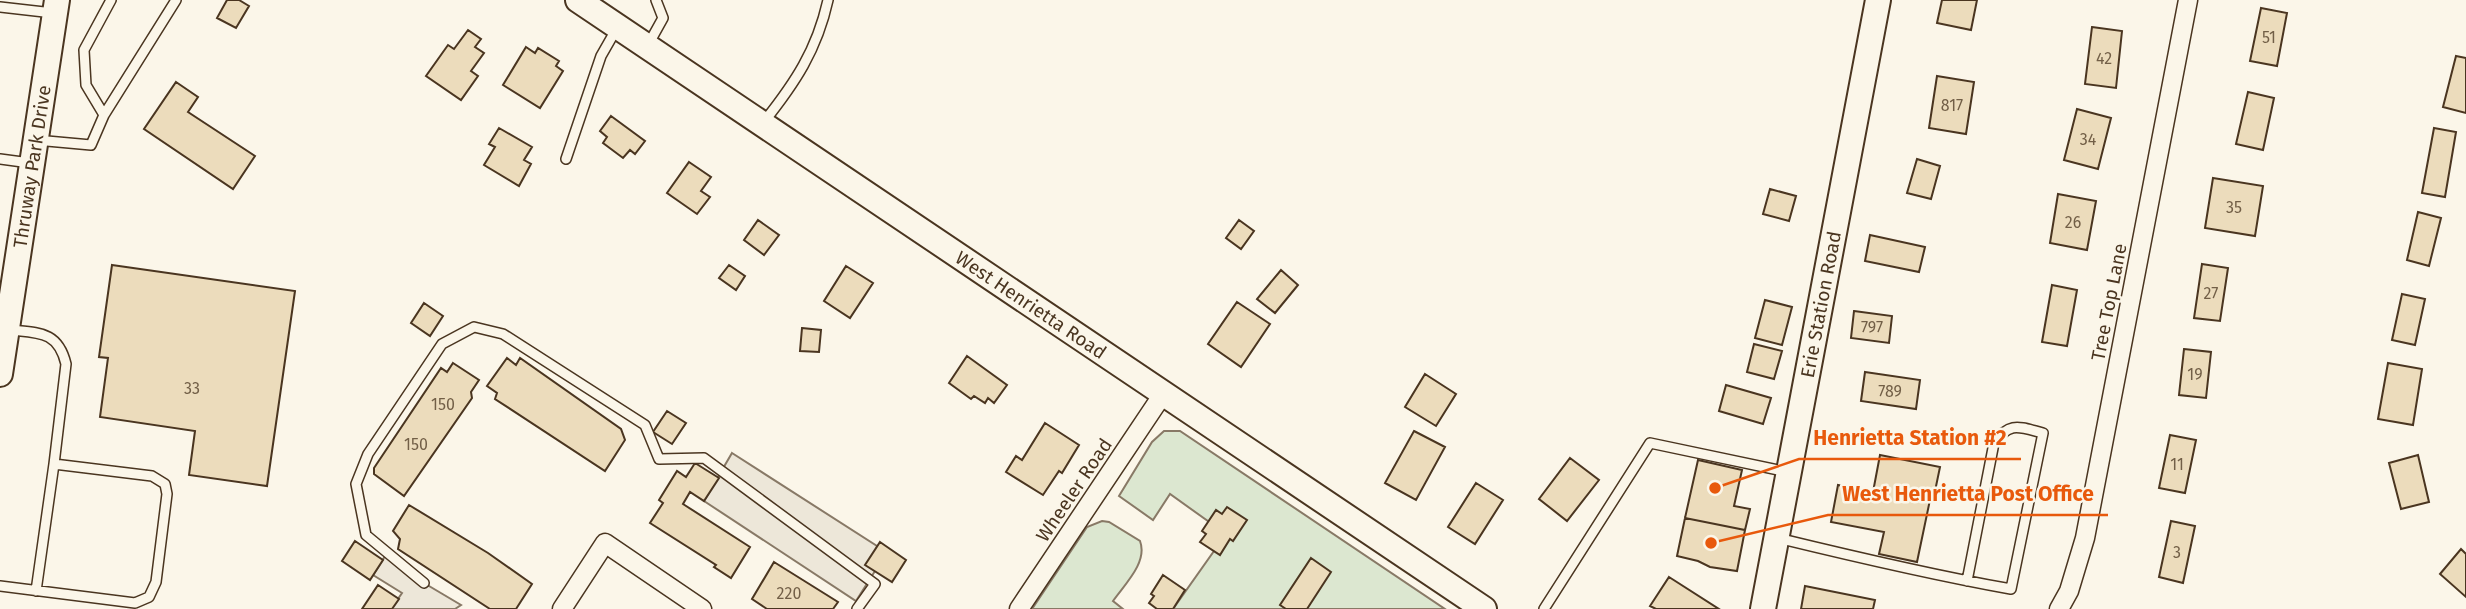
<svg xmlns="http://www.w3.org/2000/svg" width="2466" height="609" font-family="'Fira Sans',sans-serif">
  <rect width="100%" height="100%" fill="#fbf6e9"/>
  <path fill="#dce7d0" stroke="#887966" stroke-width="2" d="M1164,431H1180L1445,609H1173L1226,534L1170,494L1153,520L1119,496L1152,442Z
    M1102,521L1109,522L1140,541C1148,562 1125,584 1113,601L1123,609H1032L1087,527Z"/>
  <path fill="#ede7d9" stroke="#887966" stroke-width="2" d="M732,453L877,546L875,571L856,601L704,501Z
    M387,553L424,583L461,605L455,609H391L402,593L373,575Z"/>
  <path fill="#ecdcbc" stroke="#4a3520" stroke-width="2" d="M227,0H239L249,6L236,28L217,18Z
    M1942,0H1977L1971,30L1937,23Z
    M2261,8L2287,13L2277,66L2250,61Z
    M2092,27L2122,31L2116,88L2085,84Z
    M468,30L481,39L475,47L484,53L471,71L478,76L461,100L426,76L448,45L454,49Z
    M526,47L535,53L538,48L559,61L556,66L563,71L540,108L503,85Z
    M2456,56L2466,58V113L2443,107Z
    M1937,76L1974,82L1966,134L1929,128Z
    M176,82L198,97L188,112L255,156L233,189L144,129Z
    M2248,92L2274,98L2263,150L2236,144Z
    M2077,109L2111,118L2098,169L2064,160Z
    M611,116L645,141L635,154L630,150L623,158L603,143L607,137L600,131Z
    M499,128L532,147L524,160L531,164L519,186L484,165L495,147L489,144Z
    M2434,128L2456,132L2445,197L2422,193Z
    M1917,159L1940,166L1931,199L1907,193Z
    M689,162L711,177L701,191L710,197L697,214L667,193Z
    M2213,178L2263,186L2255,236L2205,228Z
    M1770,189L1796,196L1789,221L1763,214Z
    M2058,194L2096,201L2087,250L2050,243Z
    M2418,212L2441,218L2429,266L2407,260Z
    M758,220L779,235L764,255L744,240Z
    M1239,220L1254,231L1241,249L1226,238Z
    M1870,235L1925,247L1919,272L1865,261Z
    M2202,264L2228,268L2220,321L2194,318Z
    M112,265L295,291L267,486L189,475L195,431L100,417L108,358L99,357Z
    M729,265L745,276L736,290L719,278Z
    M846,266L873,283L850,318L824,301Z
    M1281,270L1298,285L1275,313L1257,299Z
    M2052,285L2077,290L2067,346L2042,342Z
    M2402,294L2425,299L2415,345L2392,340Z
    M1765,300L1792,307L1782,345L1755,338Z
    M1237,302L1270,324L1241,367L1208,344Z
    M424,303L443,316L430,336L411,323Z
    M1854,311L1892,316L1889,343L1851,338Z
    M802,328L821,330L819,352L800,351Z
    M1754,344L1782,351L1774,379L1747,372Z
    M2184,349L2211,352L2206,398L2179,395Z
    M967,356L1007,385L994,403L988,398L985,403L974,396L971,399L949,383Z
    M507,358L516,365L520,358L621,429L625,440L605,471L495,399L497,393L487,386Z
    M453,363L479,380L471,392L472,398L404,496L374,474V468L441,368L447,372Z
    M2388,363L2422,369L2413,425L2378,419Z
    M1865,372L1920,380L1916,409L1861,401Z
    M1425,374L1456,394L1436,426L1405,407Z
    M1726,385L1771,398L1763,424L1719,411Z
    M667,411L686,423L672,444L653,432Z
    M1045,423L1079,445L1062,473L1059,471L1043,495L1006,472L1016,456L1022,460Z
    M1414,431L1445,447L1416,500L1385,483Z
    M2170,435L2196,440L2185,493L2159,488Z
    M1880,455L1940,467L1934,496L1931,495L1917,562L1879,554L1884,532L1831,522L1838,485L1873,492Z
    M2418,455L2429,502L2401,509L2389,463Z
    M1570,458L1599,480L1567,521L1539,499Z
    M1698,460L1742,470L1734,506L1750,509L1745,530L1685,518Z
    M695,463L719,478L704,501L690,492L683,504L750,547L731,578L714,567L716,565L650,523L663,503L659,500L677,471L686,477Z
    M1476,483L1503,500L1475,544L1448,527Z
    M409,505L488,553L532,584L516,609H490L398,549L400,539L393,531Z
    M1227,507L1247,520L1233,541L1230,539L1220,555L1200,542L1206,534L1202,531L1216,510L1222,514Z
    M1685,518L1745,530L1737,571L1710,567L1698,561L1677,556Z
    M2171,521L2195,526L2183,583L2159,577Z
    M355,541L383,560L370,580L342,561Z
    M880,542L906,560L892,582L865,565Z
    M2461,549L2466,554V597L2440,574Z
    M1311,558L1331,572L1307,609H1286L1280,605Z
    M774,562L838,602L833,609H767L752,599Z
    M1163,575L1185,590L1173,609H1157L1149,603L1154,596L1151,594Z
    M1669,577L1719,609H1656L1650,606Z
    M378,585L399,599L392,609H362Z
    M1805,586L1875,600L1873,609H1801Z"/>
  <g fill="none" stroke-linecap="round" stroke-linejoin="round">
    <g stroke="#4a3520" stroke-width="12">
      <path id="lane" d="M0,7L53,13
        M648,45L663,18L656,0
        M104,115L176,0
        M763,123C795,83 817,50 828,0
        M36,140L91,145L104,115L86,85L84,50L111,0
        M0,159L30,163
        M566,159L601,56L617,28
        M1778,538C1856,557 1933,575 2011,589L2043,433C2019,427 2010,421 1994,443L1967,581
        M424,583L366,535L356,484L368,454L442,344L474,327L503,334L645,425L659,459L704,458L875,584L857,609
        M0,586L135,603L149,597L156,582L167,494L165,484L152,476L54,464L66,364C58,331 39,333 10,330
        M36,591L54,464
        M1544,609L1650,443L1788,472"/>
    </g>
    <g stroke="#4a3520" stroke-width="21">
      <path id="street" d="M562,609L605,543L702,609
        M1019,609L1163,394
        M2059,609L2069,591L2085,538L2188,0"/>
    </g>
    <g stroke="#4a3520" stroke-width="28">
      <g id="secondary">
        <path id="s1" d="M578,0L1484,609"/>
        <path id="s2" d="M0,374L57,0"/>
        <path id="s3" d="M1763,609L1878,0"/>
      </g>
    </g>
    <use href="#lane" stroke="#fbf6e9" stroke-width="9"/>
    <use href="#street" stroke="#fbf6e9" stroke-width="18"/>
    <use href="#secondary" stroke="#fbf6e9" stroke-width="24"/>
  </g>
  <g text-anchor="middle" dominant-baseline="central" stroke-width="5" stroke-linejoin="round" paint-order="stroke">
    <g font-size="16" fill="#725f47">
      <text x="2269" y="37">51</text>
      <text x="2104" y="58">42</text>
      <text x="1952" y="105">817</text>
      <text x="2088" y="139">34</text>
      <text x="2234" y="207">35</text>
      <text x="2073" y="222">26</text>
      <text x="2211" y="293">27</text>
      <text x="1872" y="327">797</text>
      <text x="2195" y="374">19</text>
      <text x="192" y="388">33</text>
      <text x="1890" y="391">789</text>
      <text x="443" y="404">150</text>
      <text x="416" y="444">150</text>
      <text x="2177" y="464">11</text>
      <text x="2177" y="552">3</text>
      <text x="789" y="593">220</text>
    </g>
    <g font-size="19" fill="#4a3520" stroke="#fbf6e9">
      <text stroke="none"><textPath href="#s2" startOffset="210">Thruway Park Drive</textPath></text>
      <text transform="translate(2109 302) rotate(-79)">Tree Top Lane</text>
      <text stroke="none"><textPath href="#s1" startOffset="546">West Henrietta Road</textPath></text>
      <text stroke="none"><textPath href="#s3" startOffset="310">Erie Station Road</textPath></text>
      <text transform="translate(1074 490) rotate(-56)">Wheeler Road</text>
    </g>
  </g>
  <path fill="none" stroke="#e8590c" stroke-width="2.5" d="M1715 488L1799 459H2021M1711 543L1828 515H2108"/>
  <g fill="#e8590c" stroke="#fbf6e9" stroke-width="2.5">
    <circle cx="1715" cy="488" r="7"/>
    <circle cx="1711" cy="543" r="7"/>
  </g>
  <g font-size="21" text-anchor="middle" font-weight="bold" fill="#e8590c" stroke="#fbf6e9" stroke-width="5" stroke-linejoin="round" paint-order="stroke">
    <text x="1910" y="445">Henrietta Station #2</text>
    <text x="1968" y="501">West Henrietta Post Office</text>
  </g>
</svg>
